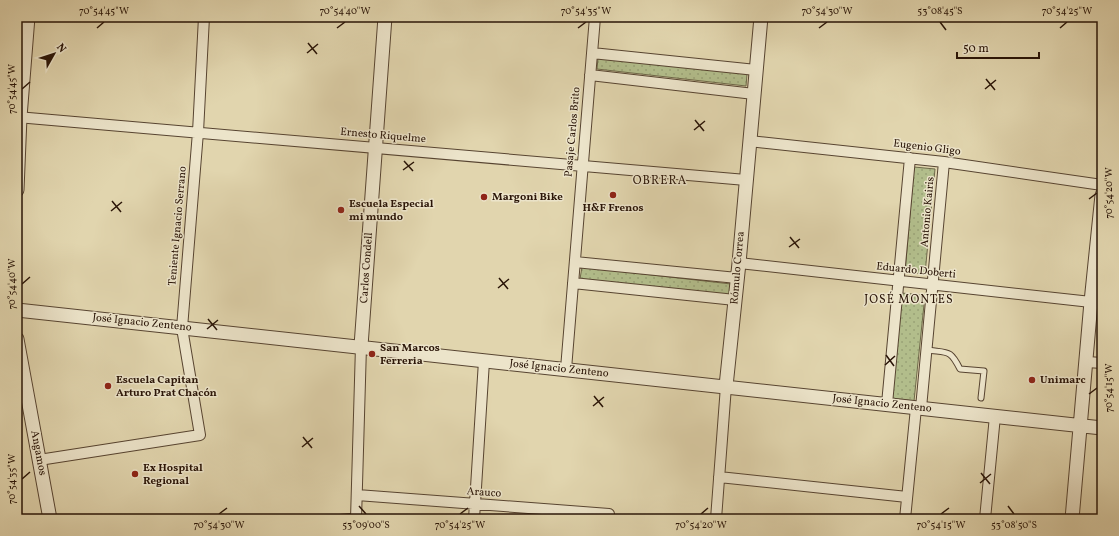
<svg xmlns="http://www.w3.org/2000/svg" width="1119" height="536" font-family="Vollkorn,serif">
  <defs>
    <pattern id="grass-dots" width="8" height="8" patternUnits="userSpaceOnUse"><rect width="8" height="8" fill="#b2bd8b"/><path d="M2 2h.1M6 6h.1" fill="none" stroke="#99a276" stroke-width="1.8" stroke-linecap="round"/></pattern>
  </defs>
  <rect width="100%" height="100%" fill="#e1d5ae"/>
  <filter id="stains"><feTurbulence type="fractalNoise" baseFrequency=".005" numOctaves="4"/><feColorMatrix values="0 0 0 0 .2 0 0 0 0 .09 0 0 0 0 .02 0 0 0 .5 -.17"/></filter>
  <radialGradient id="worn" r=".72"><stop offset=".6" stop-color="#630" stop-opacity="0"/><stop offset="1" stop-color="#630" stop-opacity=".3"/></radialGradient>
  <path fill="url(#grass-dots)" stroke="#6e6849" d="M598,58L747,74L746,86L597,69Z
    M914,167L935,169L925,274L905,272Z
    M582,267L731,284L729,295L580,279Z
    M901,293L925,295L914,401L890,398Z"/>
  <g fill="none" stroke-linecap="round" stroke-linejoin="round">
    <g stroke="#574431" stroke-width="7">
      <path id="service" d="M927,350C948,353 950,349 960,369L984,371L981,398
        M334,519V518L356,516"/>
    </g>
    <g stroke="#574431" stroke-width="12">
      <path id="minor" d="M592,53L756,70
        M590,75L754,94
        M17,117L746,180
        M749,141L944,162L1102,185
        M575,262L737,278
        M739,263L1091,302
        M573,283L735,300
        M1087,362L1102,363
        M566,369L595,17
        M17,394L26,393
        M887,404L910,158
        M921,408L944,162
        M39,460L200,435L182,328L198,132L204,17
        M719,477L907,497
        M357,495L609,514
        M356,519L361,346
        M474,519L484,361
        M716,519L726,386
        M905,519L916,408
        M985,519L995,416"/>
    </g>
    <g stroke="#574431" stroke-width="15">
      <path id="tertiary" d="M17,190L20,117L28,17
        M17,310L1102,428
        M17,339L50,519
        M361,346L385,17
        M726,386L739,263L761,17
        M1072,519L1091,302L1102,195"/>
    </g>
    <use href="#service" stroke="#ece4ca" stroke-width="5"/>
    <use href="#minor" stroke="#ece4ca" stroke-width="10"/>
    <use href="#tertiary" stroke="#ece4ca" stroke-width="13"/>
  </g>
  <path fill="none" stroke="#291407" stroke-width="1.5" d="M940,22L946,30M97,28L104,22M337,28L345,22M578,28L586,22M819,28L827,22M1060,28L1067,22M308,43L317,54M307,53L318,44M986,79L995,90M22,89L30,82M985,89L996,80M695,120L704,131M694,130L705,121M404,161L413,171M403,170L414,162M1089,199L1097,193M112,201L121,212M111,211L122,202M790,237L799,248M789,247L800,239M499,278L508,289M22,284L30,277M498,288L509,279M208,319L217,330M207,329L218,320M886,355L894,366M885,365L895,356M1089,394L1097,388M594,396L603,407M593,406L604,397M303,437L312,448M302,447L313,438M981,473L990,484M22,479L30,472M980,483L991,474M359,506L366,514M1008,506L1014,514M219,514L227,508M460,514L468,508M701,514L708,508M941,514L949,508"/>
  <g fill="#8f2418" stroke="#ece4ca" stroke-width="1.5">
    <circle cx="613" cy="195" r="4"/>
    <circle cx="484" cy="197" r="4"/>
    <circle cx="341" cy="210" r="4"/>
    <circle cx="372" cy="354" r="4"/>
    <circle cx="1032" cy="380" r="4"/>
    <circle cx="108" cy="386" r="4"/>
    <circle cx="135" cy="474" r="4"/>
  </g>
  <g text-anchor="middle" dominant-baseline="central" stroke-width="3" stroke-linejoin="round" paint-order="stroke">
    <g font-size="11" fill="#291407" stroke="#ece4ca">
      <text transform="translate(573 132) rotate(-85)">Pasaje Carlos Brito</text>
      <text transform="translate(383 136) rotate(5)">Ernesto Riquelme</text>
      <text transform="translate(927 148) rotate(7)">Eugenio Gligo</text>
      <text transform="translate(928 212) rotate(-85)">Antonio Kairis</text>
      <text transform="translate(178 226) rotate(-85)">Teniente Ignacio Serrano</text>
      <text transform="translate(367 268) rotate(-86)">Carlos Condell</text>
      <text transform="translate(738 268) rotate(-85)">Rómulo Correa</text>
      <text transform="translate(916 271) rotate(6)">Eduardo Doberti</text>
      <text transform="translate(142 323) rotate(6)">José Ignacio Zenteno</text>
      <text transform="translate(559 369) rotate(6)">José Ignacio Zenteno</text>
      <text transform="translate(882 404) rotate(6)">José Ignacio Zenteno</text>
      <text transform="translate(38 453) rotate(79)">Angamos</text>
      <text transform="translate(484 493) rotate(4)">Arauco</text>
    </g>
    <g font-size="11" font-weight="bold" fill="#291407" stroke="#ece4ca" text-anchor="start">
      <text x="492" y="197">Margoni Bike</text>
      <text x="349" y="204">Escuela Especial<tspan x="349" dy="13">mi mundo</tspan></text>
      <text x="613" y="208" text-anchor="middle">H&amp;F Frenos</text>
      <text x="380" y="348">San Marcos<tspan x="380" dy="13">Ferreria</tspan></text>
      <text x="116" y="380">Escuela Capitan<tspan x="116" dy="13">Arturo Prat Chacón</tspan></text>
      <text x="1040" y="380">Unimarc</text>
      <text x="143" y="468">Ex Hospital<tspan x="143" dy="13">Regional</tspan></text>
    </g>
    <g font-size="12" letter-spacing="1" fill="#291407" stroke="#ece4ca">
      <text x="660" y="181">OBRERA</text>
      <text x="909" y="300">JOSÉ MONTES</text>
    </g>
  </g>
  <rect width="1119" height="536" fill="none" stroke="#e1d5ae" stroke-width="44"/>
  <g transform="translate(54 54) rotate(51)" stroke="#ece4ca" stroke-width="3" paint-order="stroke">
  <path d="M0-3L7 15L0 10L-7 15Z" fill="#291407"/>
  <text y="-6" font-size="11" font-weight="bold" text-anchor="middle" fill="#291407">N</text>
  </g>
  <path d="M957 52v6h82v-6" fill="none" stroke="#291407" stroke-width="2"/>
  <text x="963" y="52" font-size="12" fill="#291407" stroke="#ece4ca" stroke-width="3" paint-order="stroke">50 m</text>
  <rect x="22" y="22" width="1075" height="492" fill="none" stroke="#291407" stroke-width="1.5"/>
  <g font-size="10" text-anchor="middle" fill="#291407">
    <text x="104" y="14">70°54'45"W</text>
    <text x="345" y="14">70°54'40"W</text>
    <text x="586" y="14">70°54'35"W</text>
    <text x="827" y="14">70°54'30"W</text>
    <text x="940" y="14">53°08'45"S</text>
    <text x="1067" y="14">70°54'25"W</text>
    <text transform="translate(11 89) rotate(-90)" y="4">70°54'45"W</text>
    <text transform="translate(1108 193) rotate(-90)" y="4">70°54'20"W</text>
    <text transform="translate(11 284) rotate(-90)" y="4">70°54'40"W</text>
    <text transform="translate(1108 388) rotate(-90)" y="4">70°54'15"W</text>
    <text transform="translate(11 479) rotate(-90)" y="4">70°54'35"W</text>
    <text x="219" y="528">70°54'30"W</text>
    <text x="366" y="528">53°09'00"S</text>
    <text x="460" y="528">70°54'25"W</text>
    <text x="701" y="528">70°54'20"W</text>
    <text x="941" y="528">70°54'15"W</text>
    <text x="1014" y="528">53°08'50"S</text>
  </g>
  <rect width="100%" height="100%" filter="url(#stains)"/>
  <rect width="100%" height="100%" fill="url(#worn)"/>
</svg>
